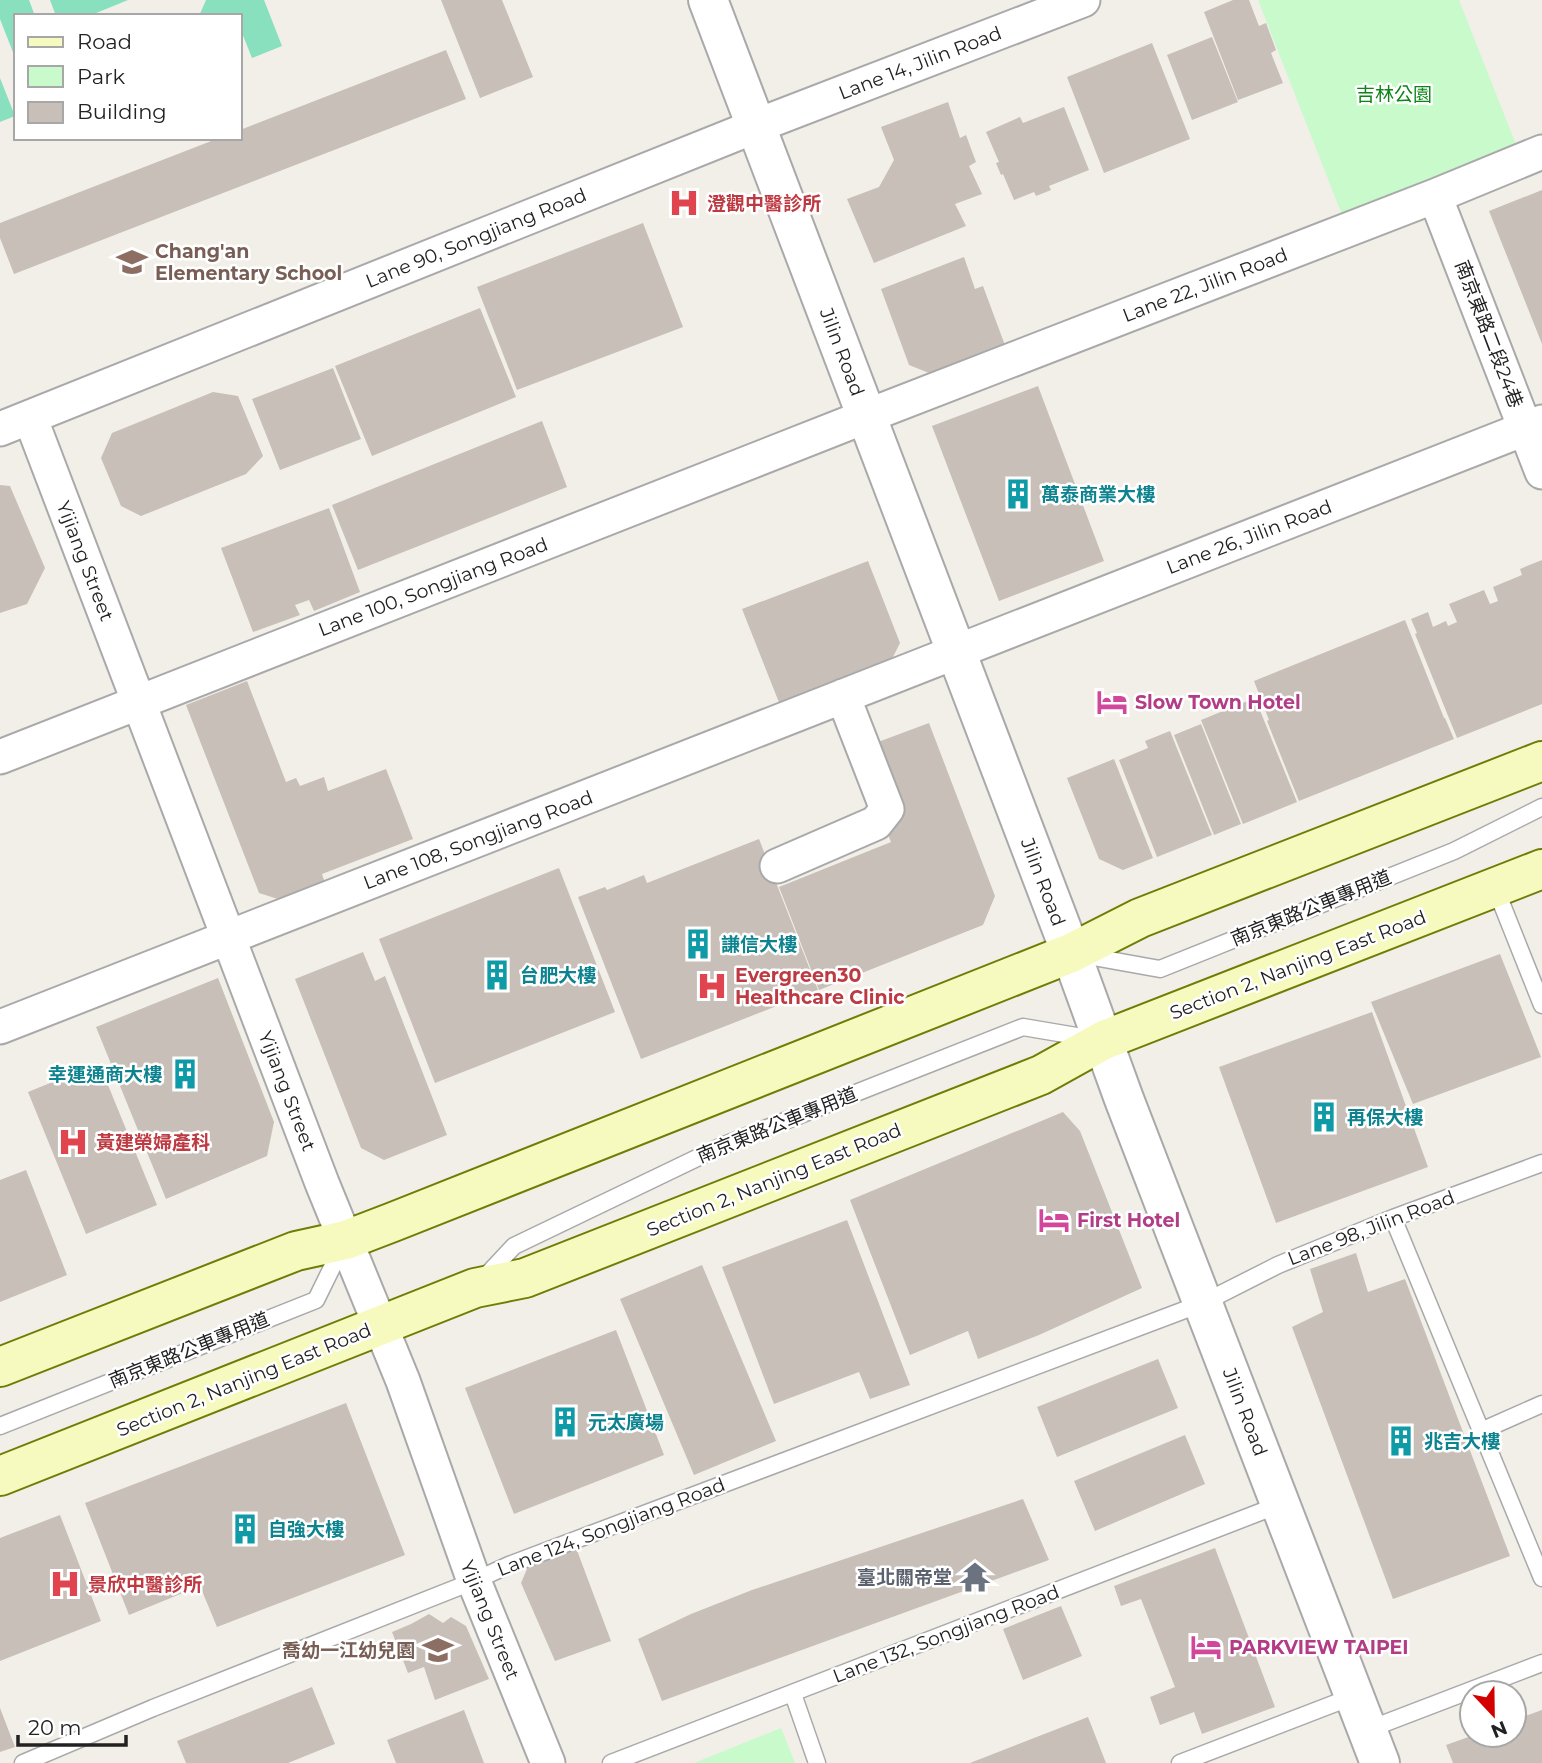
<svg xmlns="http://www.w3.org/2000/svg" width="1542" height="1763" font-family="Montserrat,'Noto Sans TC',sans-serif">
  <rect width="100%" height="100%" fill="#f2efe9"/>
  <path fill="#c8facc" d="M1258,0H1459L1517,147L1342,215Z
    M781,1728L795,1763H694Z"/>
  <path fill="#88e0be" d="M0,0H29L35,16H16V60L0,19Z
    M50,0H128L89,16H56Z
    M206,0H264L282,46L252,58L240,28V16H199Z
    M0,78L15,116L0,122Z"/>
  <path fill="#c7bfb8" d="M441,0H502L533,77L480,98Z
    M1233,0H1249L1259,26L1266,23L1276,50L1271,53L1283,83L1238,100L1204,12Z
    M1212,37L1238,102L1192,120L1167,55Z
    M1152,43L1190,139L1104,173L1067,77Z
    M446,50L466,99L14,274L0,238V223L219,138H240V130Z
    M948,102L960,138L966,135L976,162L969,166L982,194L955,204L966,226L874,263L847,199L879,187L894,160L881,127Z
    M1064,107L1089,170L1049,186L1051,190L1036,196L1034,192L1014,200L1003,174L1001,175L996,163L999,162L986,132L1020,117L1023,123Z
    M1542,190V344L1489,211Z
    M643,223L683,327L517,390L477,287Z
    M964,257L975,289L983,286L1006,348L934,375L909,365L881,289Z
    M480,308L516,397L372,456L335,366Z
    M333,368L361,439L280,470L252,399Z
    M1038,386L1104,561L999,601L932,426Z
    M213,392L238,396L263,456L246,474L141,516L121,506L101,458L112,433Z
    M542,421L567,487L358,570L332,505Z
    M0,485L10,486L45,568L27,604L0,613Z
    M329,508L360,592L314,611L309,600L295,605L300,615L253,632L221,548Z
    M1542,560V704L1457,738L1415,634L1417,633L1411,619L1428,612L1433,627L1446,621L1448,626L1457,622L1449,604L1484,590L1490,604L1498,601L1493,587L1522,575L1520,569Z
    M868,561L900,643L891,661L780,705L742,609Z
    M1405,620L1444,718H1445L1454,739L1299,801L1267,721L1269,720L1254,681Z
    M247,681L286,782L296,778L300,786L324,777L328,791L386,769L413,839L322,874L325,883L281,900L259,893L186,705Z
    M1255,698L1297,802L1243,824L1201,720Z
    M929,723L995,896L983,925L819,990L779,887L891,842L884,825L870,745Z
    M1201,724L1241,824L1214,835L1174,735Z
    M1170,731L1212,835L1157,857L1119,760L1148,748L1145,741Z
    M1114,759L1153,858L1123,870L1099,859L1067,778Z
    M759,839L818,990L641,1059L578,897L605,887L607,890L644,875L647,883Z
    M559,868L615,1012L435,1083L379,939Z
    M363,952L375,981L385,976L447,1135L384,1160L361,1148L295,979Z
    M1500,954L1541,1057L1413,1104L1371,1002Z
    M218,978L274,1122L267,1156L166,1199L96,1027Z
    M1372,1012L1428,1167L1276,1223L1219,1067Z
    M99,1063L157,1205L86,1234L28,1092Z
    M1063,1112L1080,1131L1142,1288L1039,1335L978,1359L968,1331L910,1355L850,1200Z
    M26,1170L67,1275L0,1302V1180Z
    M847,1220L910,1385L870,1399L859,1372L774,1404L722,1267Z
    M1356,1253L1368,1292L1405,1279L1510,1556L1393,1599L1292,1327L1323,1312L1310,1269Z
    M702,1265L776,1441L694,1475L620,1299Z
    M616,1330L664,1455L514,1514L465,1388Z
    M1158,1359L1178,1408L1057,1457L1037,1407Z
    M346,1403L405,1555L217,1627L200,1586L129,1615L85,1503Z
    M1185,1435L1205,1484L1095,1531L1074,1481Z
    M1023,1499L1049,1560L662,1701L638,1639L691,1614L752,1590Z
    M60,1515L101,1621L0,1661V1538Z
    M575,1545L611,1641L555,1661L521,1583L530,1562Z
    M1215,1548L1275,1707L1202,1734L1194,1712L1160,1725L1150,1697L1175,1687L1141,1599L1121,1606L1114,1586Z
    M1061,1606L1082,1656L1023,1680L1003,1629Z
    M429,1614L443,1623L451,1617L466,1626L489,1679L435,1700L424,1667L408,1673L392,1632L411,1624Z
    M312,1687L335,1744L288,1763H186L177,1741Z
    M0,1708L15,1747L0,1752Z
    M464,1710L484,1763H396L387,1740Z
    M1542,1710V1763H1453L1446,1745L1474,1735H1514V1720Z
    M1088,1717L1106,1763H970Z"/>
  <g fill="none" stroke-linecap="round" stroke-linejoin="round">
    <g stroke="#a9a9a9" stroke-width="19">
      <path id="service" d="M1495,887L1542,1005
        M1082,955L1160,969L1454,851L1542,807
        M1393,1218L1542,1578
        M484,1278L514,1246L724,1145L1023,1027L1094,1039
        M0,1426L316,1300L343,1245
        M1481,1431L1542,1404
        M793,1694L817,1763
        M1367,1730L1542,1663
        M23,1763L153,1708L474,1581L509,1565L1203,1303L1278,1265L1393,1218L1542,1163
        M611,1763L1281,1504
        M1180,1763L1354,1696"/>
    </g>
    <g stroke="#a9a9a9" stroke-width="37">
      <path id="minor" d="M1435,196L1542,472
        M30,417L322,1183L403,1381L474,1581L548,1763
        M0,429L756,126L1083,0
        M0,757L867,416L1435,196L1542,152
        M777,866L876,823L887,809L843,696
        M0,1027L1542,422"/>
    </g>
    <g stroke="#a9a9a9" stroke-width="42">
      <path id="tertiary" d="M708,0L1071,953L1124,1099L1380,1763"/>
    </g>
    <g stroke="#707d05" stroke-width="42">
      <path id="secondary" d="M0,1367L296,1251L346,1240L393,1222L1071,953L1140,918L1542,761
        M0,1476L475,1288L525,1278L1041,1075L1104,1040L1542,869"/>
    </g>
    <use href="#service" stroke="#fff" stroke-width="16"/>
    <use href="#minor" stroke="#fff" stroke-width="33"/>
    <use href="#tertiary" stroke="#fff" stroke-width="38"/>
    <use href="#secondary" stroke="#f7fabf" stroke-width="38"/>
  </g>
  <defs>
    <g id="hospital-bare" transform="scale(2.415)"><path d="M-5-5h3v3.5h4V-5h3V5h-3V1.5h-4V5h-3Z" fill="#e0444e" stroke="#fff" stroke-width="2.5" paint-order="stroke"/></g>
    <g id="school-bare" transform="scale(2.415)"><path d="M0-5L7-2L0 1L-7-2ZM-4 1L0 2.5L4 1V4Q0 6-4 4Z" fill="#8d6e63" stroke="#fff" stroke-width="2.5" paint-order="stroke"/></g>
    <g id="building-bare" transform="scale(2.415)"><path d="M-4-6H4V6H1V3H-1V6H-4ZM-2.5-4.3h1.7v1.8h-1.7ZM.8-4.3h1.7v1.8H.8ZM-2.5-1h1.7V.8h-1.7ZM.8-1h1.7V.8H.8Z" fill="#0f9aa8" stroke="#fff" stroke-width="2.5" paint-order="stroke"/></g>
    <g id="hotel-bare" transform="scale(2.415)"><path d="M-6-4.5h1.5V1H6V5H4.5V3h-9V5H-6ZM-4 0a1.8 1.8 0 1 1 3.6 0ZM.5 0V-2.5h3Q6-2.5 6 0Z" fill="#d1479c" stroke="#fff" stroke-width="2.5" paint-order="stroke"/></g>
    <g id="temple-bare" transform="scale(2.415)"><path d="M0-6L5-2H3V0L6.5 2.5H4V6H1.5V3h-3V6H-4V2.5H-6.5L-3 0V-2H-5Z" fill="#6b7280" stroke="#fff" stroke-width="2.5" paint-order="stroke"/></g>
  </defs>
  <g fill-rule="evenodd">
    <use href="#hospital-bare" x="684" y="203"/>
    <use href="#school-bare" x="132" y="262"/>
    <use href="#building-bare" x="1018" y="494"/>
    <use href="#hotel-bare" x="1112" y="702"/>
    <use href="#building-bare" x="698" y="944"/>
    <use href="#building-bare" x="497" y="975"/>
    <use href="#hospital-bare" x="712" y="986"/>
    <use href="#building-bare" x="185" y="1074"/>
    <use href="#building-bare" x="1324" y="1117"/>
    <use href="#hospital-bare" x="73" y="1142"/>
    <use href="#hotel-bare" x="1054" y="1220"/>
    <use href="#building-bare" x="565" y="1422"/>
    <use href="#building-bare" x="1401" y="1441"/>
    <use href="#building-bare" x="245" y="1529"/>
    <use href="#temple-bare" x="975" y="1577"/>
    <use href="#hospital-bare" x="65" y="1584"/>
    <use href="#hotel-bare" x="1206" y="1647"/>
    <use href="#school-bare" x="438" y="1650"/>
  </g>
  <g text-anchor="middle" dominant-baseline="central" stroke-width="5" stroke-linejoin="round" paint-order="stroke">
    <g font-size="19" fill="#222" stroke="#fff">
      <text transform="translate(920 63) rotate(-21)">Lane 14, Jilin Road</text>
      <text transform="translate(476 238) rotate(-22)">Lane 90, Songjiang Road</text>
      <text transform="translate(1205 285) rotate(-21)">Lane 22, Jilin Road</text>
      <text transform="translate(1489 334) rotate(69)">南京東路二段24巷</text>
      <text transform="translate(842 352) rotate(69)">Jilin Road</text>
      <text transform="translate(1249 537) rotate(-21)">Lane 26, Jilin Road</text>
      <text transform="translate(85 561) rotate(69)">Yijiang Street</text>
      <text transform="translate(433 587) rotate(-21)">Lane 100, Songjiang Road</text>
      <text transform="translate(478 840) rotate(-21)">Lane 108, Songjiang Road</text>
      <text transform="translate(1043 882) rotate(69)">Jilin Road</text>
      <text transform="translate(1311 908) rotate(-22)">南京東路公車專用道</text>
      <text transform="translate(1298 965) rotate(-21)">Section 2, Nanjing East Road</text>
      <text transform="translate(287 1091) rotate(69)">Yijiang Street</text>
      <text transform="translate(777 1125) rotate(-22)">南京東路公車專用道</text>
      <text transform="translate(774 1180) rotate(-22)">Section 2, Nanjing East Road</text>
      <text transform="translate(1371 1228) rotate(-21)">Lane 98, Jilin Road</text>
      <text transform="translate(189 1350) rotate(-22)">南京東路公車專用道</text>
      <text transform="translate(244 1380) rotate(-22)">Section 2, Nanjing East Road</text>
      <text transform="translate(1245 1412) rotate(69)">Jilin Road</text>
      <text transform="translate(611 1527) rotate(-21)">Lane 124, Songjiang Road</text>
      <text transform="translate(490 1620) rotate(68)">Yijiang Street</text>
      <text transform="translate(946 1634) rotate(-21)">Lane 132, Songjiang Road</text>
    </g>
    <g font-size="19" fill="#0c8416" stroke="#fff">
      <text x="1394" y="94">吉林公園</text>
    </g>
    <g font-size="19" font-weight="bold" fill="#be3a42" stroke="#fff" text-anchor="start">
      <text x="707" y="203">澄觀中醫診所</text>
      <text x="735" y="975">Evergreen30<tspan x="735" dy="22">Healthcare Clinic</tspan></text>
      <text x="96" y="1142">黃建榮婦產科</text>
      <text x="88" y="1584">景欣中醫診所</text>
    </g>
    <g font-size="19" font-weight="bold" fill="#785e54" stroke="#fff" text-anchor="start">
      <text x="155" y="251">Chang'an<tspan x="155" dy="22">Elementary School</tspan></text>
      <text x="415" y="1650" text-anchor="end">喬幼一江幼兒園</text>
    </g>
    <g font-size="19" font-weight="bold" fill="#0d838f" stroke="#fff" text-anchor="start">
      <text x="1041" y="494">萬泰商業大樓</text>
      <text x="721" y="944">謙信大樓</text>
      <text x="520" y="975">台肥大樓</text>
      <text x="162" y="1074" text-anchor="end">幸運通商大樓</text>
      <text x="1347" y="1117">再保大樓</text>
      <text x="588" y="1422">元太廣場</text>
      <text x="1424" y="1441">兆吉大樓</text>
      <text x="268" y="1529">自強大樓</text>
    </g>
    <g font-size="19" font-weight="bold" fill="#b23c85" stroke="#fff" text-anchor="start">
      <text x="1135" y="702">Slow Town Hotel</text>
      <text x="1077" y="1220">First Hotel</text>
      <text x="1229" y="1647">PARKVIEW TAIPEI</text>
    </g>
    <g font-size="19" font-weight="bold" fill="#5b616d" stroke="#fff" text-anchor="end">
      <text x="952" y="1577">臺北關帝堂</text>
    </g>
  </g>
  <rect x="14" y="14" width="228" height="126" fill="#ffffff" stroke="#a7a7a7" stroke-width="2"/>
  <rect x="28" y="37" width="35" height="10" fill="#f7fabf" stroke="#a7a7a7" stroke-width="2"/>
  <text x="77" y="49" font-size="21" fill="#222222">Road</text>
  <rect x="28" y="66" width="35" height="21" fill="#c8facc" stroke="#a7a7a7" stroke-width="2"/>
  <text x="77" y="84" font-size="21" fill="#222222">Park</text>
  <rect x="28" y="102" width="35" height="21" fill="#c7bfb8" stroke="#a7a7a7" stroke-width="2"/>
  <text x="77" y="119" font-size="21" fill="#222222">Building</text>
  <g transform="translate(1493 1714) rotate(158)"><circle r="33" fill="#ffffff" stroke="#a7a7a7" stroke-width="2"/>
  <path d="M0-5L12 26L0 18L-12 26Z" fill="#d40000"/>
  <text y="-10" font-size="19" font-weight="bold" text-anchor="middle" fill="#222222">N</text>
  </g>
  <path d="M18 1735v10h108v-10" fill="none" stroke="#222222" stroke-width="3.5"/>
  <text x="28" y="1735" font-size="21" fill="#222222" stroke="#ffffff" stroke-width="5" paint-order="stroke">20 m</text>
</svg>
